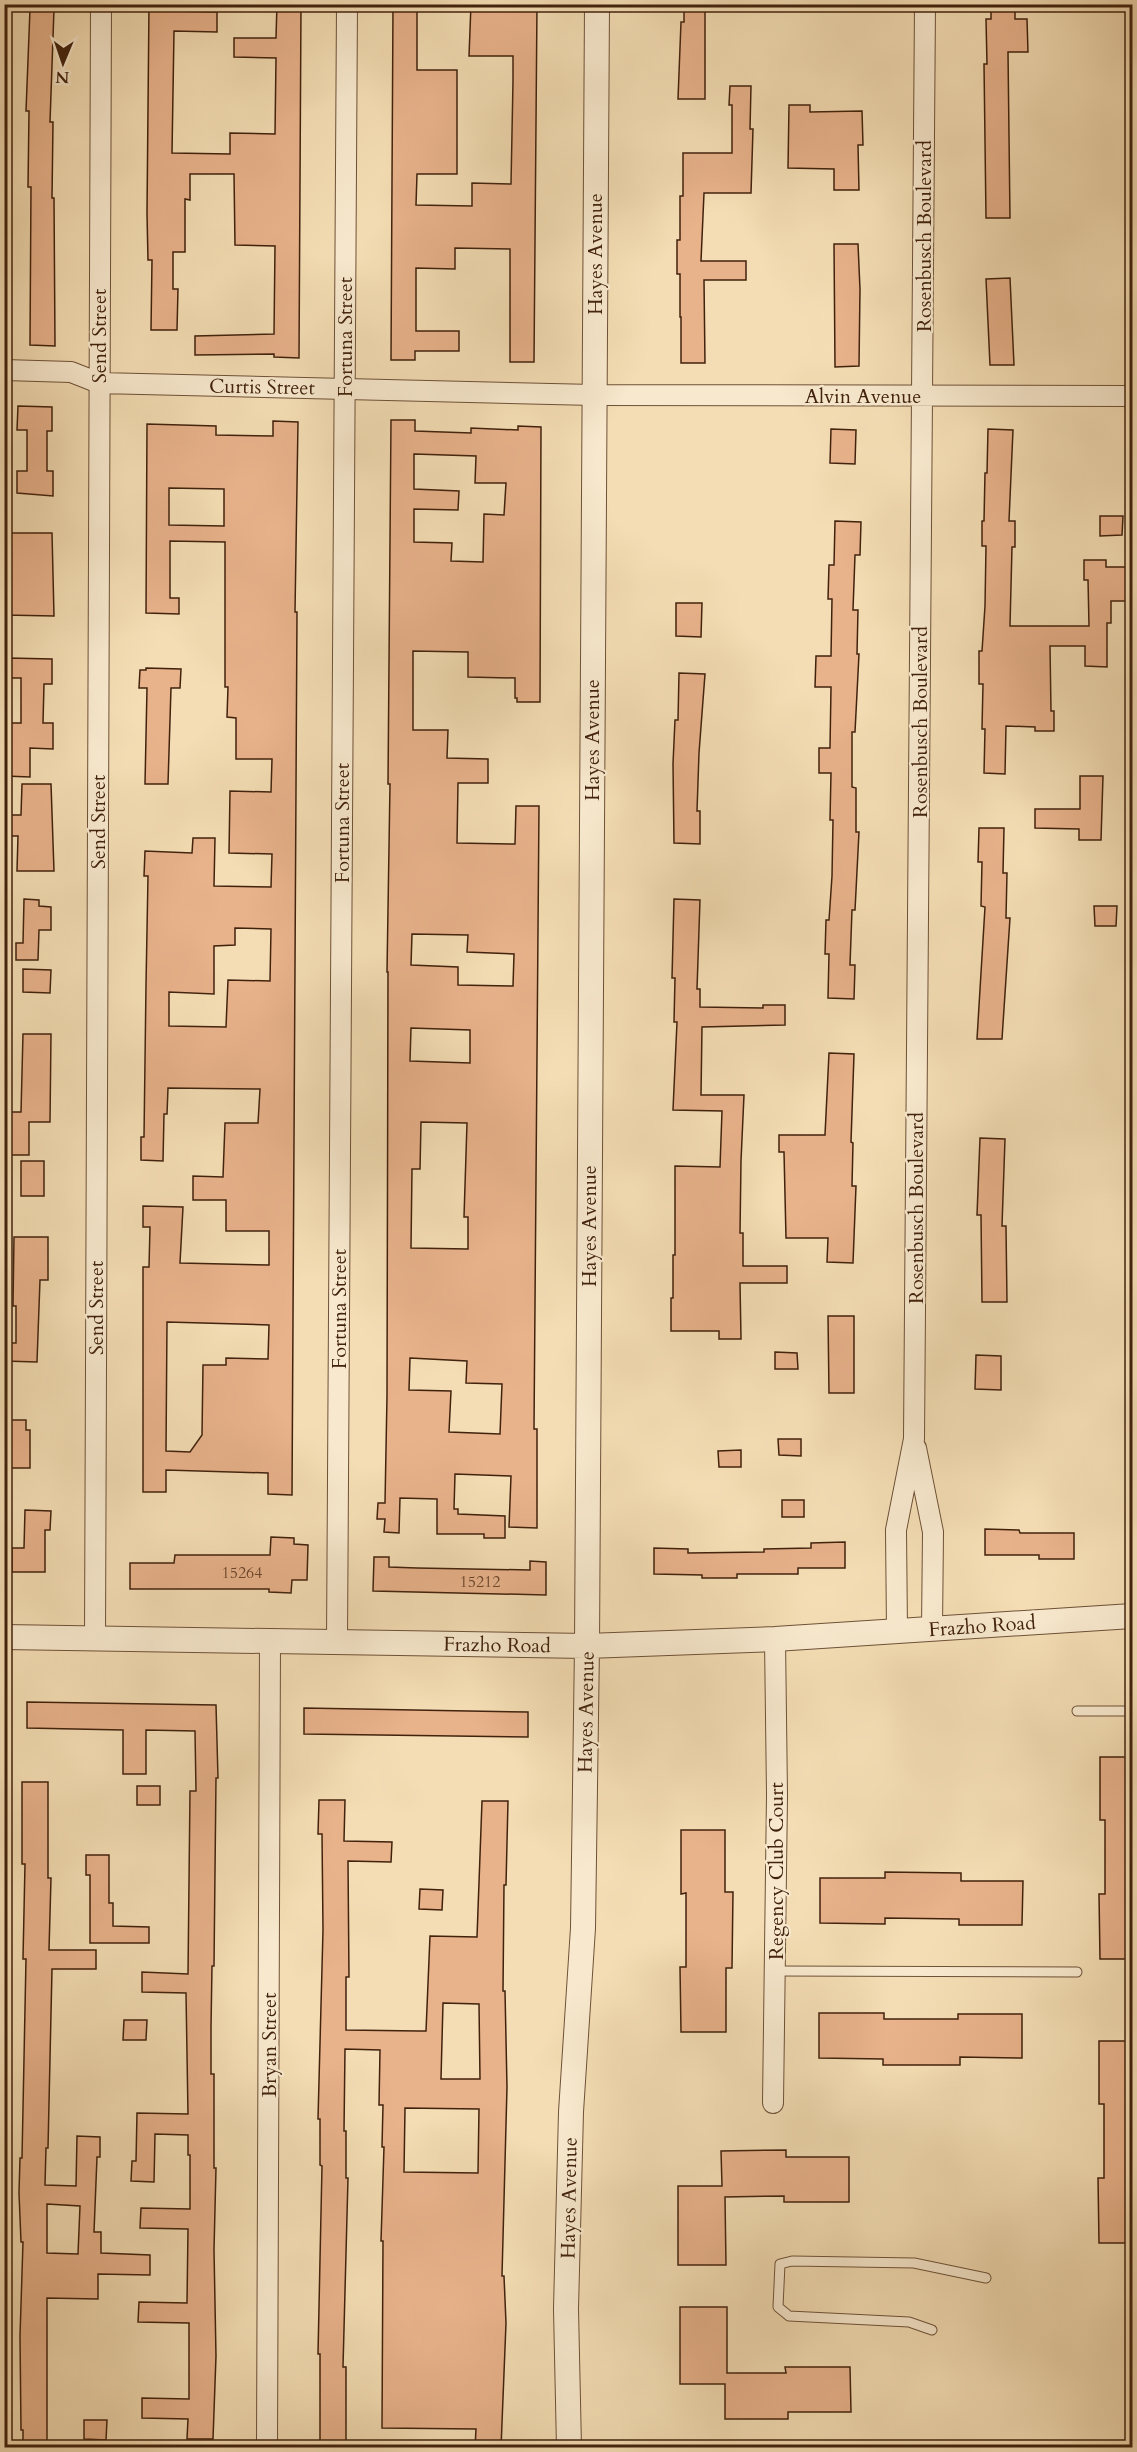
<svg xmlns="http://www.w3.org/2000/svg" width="1137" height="2452" font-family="Cardo,serif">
  <rect width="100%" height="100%" fill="#f4ddb4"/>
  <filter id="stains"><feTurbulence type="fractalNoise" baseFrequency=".00333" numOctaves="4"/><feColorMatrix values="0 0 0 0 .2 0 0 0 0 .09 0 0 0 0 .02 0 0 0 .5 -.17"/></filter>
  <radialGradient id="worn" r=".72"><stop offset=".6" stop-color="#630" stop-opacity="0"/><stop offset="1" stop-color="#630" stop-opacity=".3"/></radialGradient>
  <path fill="#e8b28b" stroke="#41220d" stroke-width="1.5" fill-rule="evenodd" d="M149,4H174V11L217,12V32L174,31L172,153L230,154V133L275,134L276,58L234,57V38H276L277,4H301L299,358L274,357V354L195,355V336L274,334L275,246L235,245L234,174H190V200L185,199V252H173V289H178L177,330H151L152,260H148L147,213Z
    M393,4H417V70H457V174H417L416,205L472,206V183L511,184L513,81V56H469L471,4H537L534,362H510V249L455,248V269L416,268V331H459V351H415V360H391Z
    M684,4H705V99H678L681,22H684Z
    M991,4H1015V19H1027L1028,52H1008L1010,218H986L984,64H987L986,19H991Z
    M30,9H54L50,122H53L52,198H54L55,346L30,345L31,187H28L29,111H26Z
    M730,86H751L750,129H753L751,193H704L701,261H746V280H704L705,363H681V317H680V274H677V240H680V196H683V153H732V105H729Z
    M789,105H810V112L862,111L863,145H858L859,190H834V169L788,168Z
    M834,244H858L860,289L859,366L835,367Z
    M1010,278L1014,365H990L986,279Z
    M18,406L52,407V431H47V471H53V496L17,493V471H27V430H17Z
    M391,420H415V431L471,433V428L518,430V426L541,427L540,702H517V698H515V678L468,677V652L413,651V730H448L447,758L488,759V783H458L457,843L515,844L516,806H539L534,1429H537V1528L509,1527L511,1476L455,1474L454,1509H458V1514L505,1516V1538H484V1534H437V1499L400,1498L399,1533L384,1532L385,1519H377L378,1503H385L387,1396L388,972H387L390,784H388ZM414,454L476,456L475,483H506L504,515L484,514L483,562L451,561L452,543L414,542V509L458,510L459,491L414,489ZM412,934L468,935L467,952L514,954L513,986L458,985V967L411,965ZM411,1028L470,1030V1063L410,1061ZM421,1122L467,1123L464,1217H468V1249L411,1248L412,1169H420ZM410,1358L467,1361L466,1383L502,1384L500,1434L449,1432L451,1391L409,1390Z
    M273,421L298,422L295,612H297L292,1495L268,1494V1473L166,1470V1492H143V1267H149L150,1227H143V1206L183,1207L180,1263L269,1265V1231H226V1200H193V1176L223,1177L225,1123H258L260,1089L168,1088L167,1114H164L163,1161L141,1160V1137H144L146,985L148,876H144L145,851L192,853L193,838H215L214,886L271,887L272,854L229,853L230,791L271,792L272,759H236V718L227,717L228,687H225V542L170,541V598H179V614L146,613L147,424L216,426V435L273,436ZM169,488L224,489V526L169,525ZM235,928L271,929L270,981L228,980L226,1027L169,1026V992L214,994V946L235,945ZM167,1322L269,1325L268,1359L226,1358V1365H203L202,1435L190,1452L166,1451Z
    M831,429L856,430L855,464L830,463Z
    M988,429L1013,430L1009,521H1015V547H1012L1010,626H1089L1088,580H1084V560H1106V567H1132V601H1111V623H1107V667L1085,666V646H1050L1051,711H1054V731H1035V727L1006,726L1005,774L984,773L985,729H982L983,684H979V651H982L985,606L986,546H982V521H984L985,473H987Z
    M1100,516H1123L1122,535L1100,536Z
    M835,521L861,522L860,555H855L853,610H858L857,654H859L855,732H852V787L856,788V832H859L855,910H852L850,965H855L854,999L828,998L829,954H825L826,920H829L832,876L833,820H830L831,773H819V748H830L831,687H815L816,656H831L832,599H828L829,565H834Z
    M8,533H52L54,616L4,615V583H8Z
    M676,603H702L701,637L676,636Z
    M8,658L52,659V684H44L43,723H53V749L30,748V777L5,776L6,723H21V678H7Z
    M146,668L181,669L180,688H171L168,784H145L147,688H139L140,670H146Z
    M679,673L705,674L699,753L697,811H700V844L674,843L673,764L675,720H678Z
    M1080,776H1103L1101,840H1079V829L1035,828V809H1080Z
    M22,784H51L54,871H17L18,836H4V815H21Z
    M979,828H1004L1003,873H1007L1006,918H1010L1002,1039H977L985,907L981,906L982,862H978Z
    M24,899L39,900V906L51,907V930H39L38,960H16V943H23Z
    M674,899L700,900L697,989H700V1007L763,1008V1005H785V1025L702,1027L701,1095H744L741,1161L740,1233H743V1266H787V1283H740L741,1339H719V1331H671V1298H673V1255H675V1166L720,1167L722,1111L673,1110L677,1022H674L675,978H672Z
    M1094,906H1117L1116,926H1095Z
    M23,969L51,970L50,993L23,992Z
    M23,1034H51L50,1122H29V1155H4L5,1112H21Z
    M829,1053L854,1054L851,1142L853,1143L852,1186H856L853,1263L827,1262L828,1238H786L784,1152H779V1135H825Z
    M980,1138L1005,1139L1002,1226H1006L1007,1302H982L981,1215H977Z
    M21,1161H44V1196H21Z
    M14,1237H48V1280H40L37,1362L4,1361V1343H16V1306H13Z
    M828,1316H854V1393H829Z
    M775,1352L797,1353L798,1369H775Z
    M976,1355L1001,1356V1390L975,1389Z
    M5,1420H26V1430H30V1468H5Z
    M778,1439H801V1456L779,1455Z
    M741,1450V1467H719L718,1451Z
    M782,1500H804V1517H782Z
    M25,1510L51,1511L50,1530H45V1572H12V1548H24Z
    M985,1529L1019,1530L1020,1533H1074V1559H1039V1555H985Z
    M271,1537L294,1538V1544L308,1545L307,1580H292L291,1593L269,1592V1589H130V1563H174L175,1555H270Z
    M845,1542V1568H798V1574H737V1578H702V1575L654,1574V1548L688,1549V1553L764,1552V1549L811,1548V1543Z
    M374,1557H389V1567L417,1568L530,1570V1561L546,1562V1595L373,1591Z
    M27,1702L216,1705L218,1778H216L214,1966H212L211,2027V2074H214V2168H216L214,2250L216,2356L213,2439H187L188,2419L142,2418V2398L189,2399V2323L138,2322L139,2302L187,2303L188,2229L140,2228L141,2208L190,2209V2155H188V2135L155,2134L154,2182L131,2181L132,2161H136L137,2113L188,2114L186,1993L142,1992V1972L188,1974L190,1791H196L195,1731L146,1730V1774H123V1730L27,1728Z
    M304,1708L528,1712V1737L304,1734Z
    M1100,1757H1132V1959H1100L1099,1894H1105V1820H1100Z
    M22,1782H48V1878H51L49,1950H96V1969H52L48,2148H46L45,2185L76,2186L77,2136L100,2137V2157H97L94,2232H101V2253L150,2255V2275L98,2274V2299L47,2298V2448H23V2430H21L20,2336L23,2242H21L19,2193L20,2158H22L26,1959H23L25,1864H22ZM47,2204L80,2206L78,2254L47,2253Z
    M137,1786H160V1805H137Z
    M319,1800H345L344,1841L392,1842L391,1862L348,1861L349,1977H346V2030L419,2031H426L430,1936L477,1937L482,1801H508L506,1885H504L503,1991H505L507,2087L502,2276H504L506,2323L501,2448H475L476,2429L382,2428L383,2241H381L384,2147H382L383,2105H379L380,2050L345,2049L344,2131H346V2178H348L343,2367H346V2448H320V2354H318L322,2166L320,2165V2119H318L323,1930L322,1834H318ZM443,2003L479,2004L480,2079H441ZM405,2108L479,2109L478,2173L404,2172Z
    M681,1830H725V1892H733L732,1968H726V2032H681L680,1967H686V1893L681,1894Z
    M86,1855H109V1903H113V1926L149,1927V1943H90V1875H86Z
    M885,1872L961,1873V1881H1023L1022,1925H959V1919L885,1918V1924L820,1923V1878H885Z
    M420,1889L443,1890L442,1910L419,1909Z
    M819,2013H884V2019H958V2014H1022V2058L960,2057V2065H883V2059L819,2058Z
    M124,2020H147L146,2040H123Z
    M1099,2041H1132V2243H1099L1098,2178H1104V2104H1099Z
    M786,2150V2157H849V2202H784V2196L725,2197L726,2265H678V2186H722L721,2151Z
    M680,2307H727V2373H786L785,2367H850L851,2412H788V2419H725V2384H680Z
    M84,2420H107L106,2440L84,2439Z"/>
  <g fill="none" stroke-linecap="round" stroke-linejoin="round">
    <g stroke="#6e5137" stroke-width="11">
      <path id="service" d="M1077,1711H1132
        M775,1971L1077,1972
        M932,2330L909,2322L789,2316L778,2307L780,2264L792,2261L914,2263L986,2278"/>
    </g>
    <g stroke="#6e5137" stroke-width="22">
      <path id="minor" d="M4,370L71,372L99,383L594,395L1132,396
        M916,1448L933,1532L932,1629
        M897,1631L896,1530L914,1439L925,4
        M95,1639L101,4
        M337,1642L347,4
        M773,2103L777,1795L775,1639
        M267,2448L270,1642"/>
    </g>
    <g stroke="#6e5137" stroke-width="26">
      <path id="tertiary" d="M4,1637L587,1646L775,1639L1132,1616
        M569,2448L566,2309L571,2112L583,1928L587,1646L597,4"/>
    </g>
    <use href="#service" stroke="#f8e9ce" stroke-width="9"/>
    <use href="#minor" stroke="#f8e9ce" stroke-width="20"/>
    <use href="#tertiary" stroke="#f8e9ce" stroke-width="24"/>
  </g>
  <g text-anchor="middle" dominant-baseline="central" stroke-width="4.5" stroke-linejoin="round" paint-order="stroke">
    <g font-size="16" fill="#6b462c">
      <text x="242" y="1573">15264</text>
      <text x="480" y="1582">15212</text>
    </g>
    <g font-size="20" fill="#41220d" stroke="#f8e9ce">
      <text transform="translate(924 236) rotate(-90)">Rosenbusch Boulevard</text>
      <text transform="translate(595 254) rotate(-90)">Hayes Avenue</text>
      <text transform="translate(99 336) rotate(-90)">Send Street</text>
      <text transform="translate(345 337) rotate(-90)">Fortuna Street</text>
      <text transform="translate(262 387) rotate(1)">Curtis Street</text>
      <text x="863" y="396">Alvin Avenue</text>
      <text transform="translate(920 722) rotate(-90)">Rosenbusch Boulevard</text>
      <text transform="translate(592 740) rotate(-90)">Hayes Avenue</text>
      <text transform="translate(98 822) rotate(-90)">Send Street</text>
      <text transform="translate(342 823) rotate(-90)">Fortuna Street</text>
      <text transform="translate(916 1208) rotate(-90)">Rosenbusch Boulevard</text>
      <text transform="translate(589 1226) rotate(-90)">Hayes Avenue</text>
      <text transform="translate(96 1308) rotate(-90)">Send Street</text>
      <text transform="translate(339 1309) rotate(-90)">Fortuna Street</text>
      <text transform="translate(982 1626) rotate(-4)">Frazho Road</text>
      <text transform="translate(497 1645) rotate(1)">Frazho Road</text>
      <text transform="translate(586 1712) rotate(-89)">Hayes Avenue</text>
      <text transform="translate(776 1871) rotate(-90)">Regency Club Court</text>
      <text transform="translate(269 2045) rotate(-90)">Bryan Street</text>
      <text transform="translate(569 2198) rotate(-89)">Hayes Avenue</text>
    </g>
  </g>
  <rect width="1137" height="2452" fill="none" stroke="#f4ddb4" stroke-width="24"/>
  <rect x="6" y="6" width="1125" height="2440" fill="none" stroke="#41220d" stroke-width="3"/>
  <rect x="12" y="12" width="1113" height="2428" fill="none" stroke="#41220d" stroke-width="1.5"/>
  <g transform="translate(63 63) rotate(182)" stroke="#f8e9ce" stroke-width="4.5" paint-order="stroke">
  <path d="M0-4.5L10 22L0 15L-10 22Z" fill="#41220d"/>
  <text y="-9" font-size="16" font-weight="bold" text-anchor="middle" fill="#41220d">N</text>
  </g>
  <rect width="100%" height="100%" filter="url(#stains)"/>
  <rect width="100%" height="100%" fill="url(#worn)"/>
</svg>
